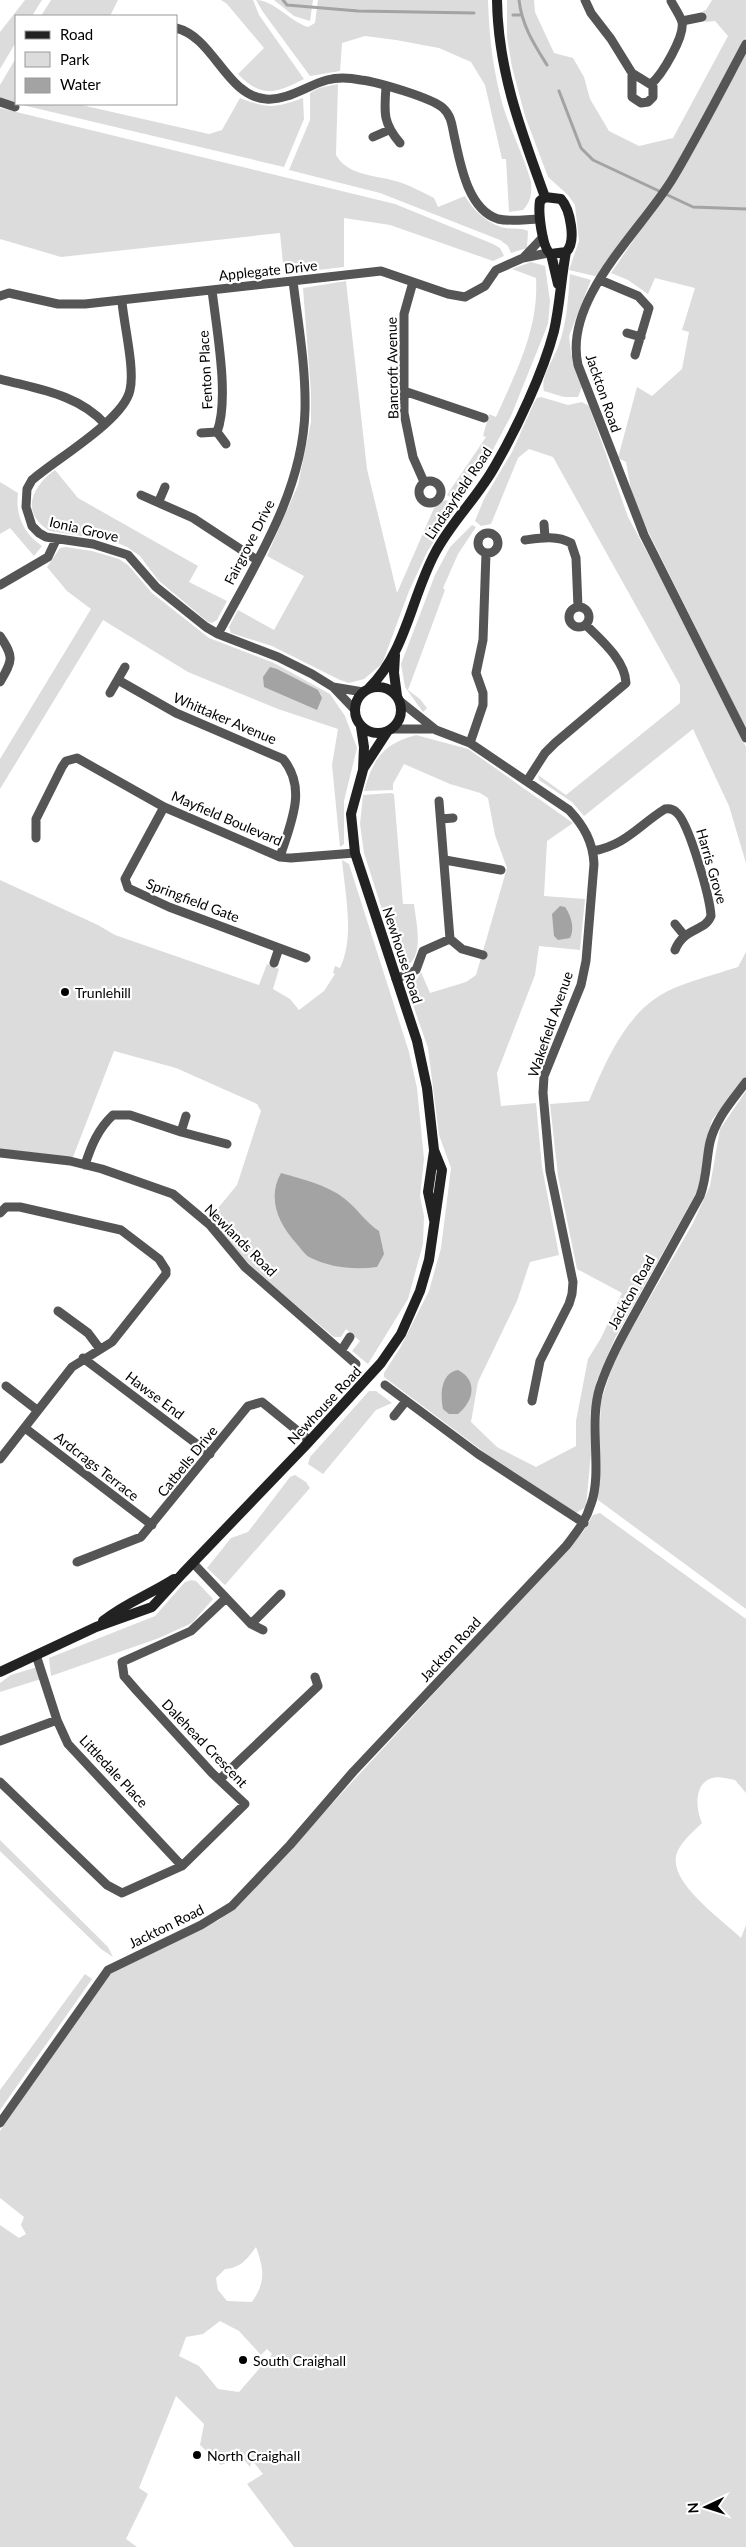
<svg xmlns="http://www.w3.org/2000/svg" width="746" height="2547" font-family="Lato,sans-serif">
  <rect width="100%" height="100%" fill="#fff"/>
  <path fill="#dcdcdc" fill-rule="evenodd" d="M25,0H42L32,16H16V42L0,69V32Z
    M51,0H118L110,16H41Z
    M221,0H253L259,15L304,79C276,93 262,99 238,74L264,48L227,4Z
    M256,0C274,0 289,21 308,27L315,23L318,0H488C489,36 493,71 503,106C511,132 524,156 531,182C532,194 531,201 523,210L509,212L506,159H502L485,85L471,62L439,48L396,40L365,36L342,43L340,71L310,76L263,12Z
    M274,0H313L310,21L294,16Z
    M507,0H534L535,12L554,53L573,58L584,77L590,99L609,131L639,146L673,138L728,36L715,21L705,22L703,11L706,10L712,0H746V37L667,182L599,277L569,270L579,241L575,205L568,195L548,177L525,116L512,67L507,37Z
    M746,50V729L633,501L626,462L618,458L637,387L652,396L682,369L689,332L682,330L695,288L655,278L648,294L628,280L611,273L677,177Z
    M16,58V103L0,99V85Z
    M338,84L336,155C348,177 380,175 402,183C413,187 424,193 434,198L438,207L465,196C472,209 486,222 501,227C510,230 519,227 528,231L527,248L511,253L508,246L500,240L380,193L289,170L310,120V93L319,88Z
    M240,98C269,109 275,108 303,98L304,119L284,167L18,104H77L209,134L222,130Z
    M0,108L395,204L493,244L500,248L504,256L493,261L390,225L344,218V267L284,274L280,233L61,257L0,239Z
    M531,262L545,266L550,301L548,324L511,416L490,455L471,475L460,503L447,495L486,437L483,436L489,414L496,417C516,372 539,329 536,278L512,269Z
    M570,274L591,280L569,336L571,353L582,387L578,397H564L544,391C540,377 553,361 558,347C567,324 568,299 570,274Z
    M346,281L367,469L397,593L434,508L445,500L458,505L427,552L409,591L382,664L364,679L349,683L340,680L272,646L231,633L229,627L238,610L274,630L304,576L267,556L298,485L311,422V393L303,288Z
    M541,397L568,405L582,402L589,406L628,517L707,663L746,747V863L729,806L693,729L584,816L572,802L539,780L538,775L566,795L680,703V685L553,457L529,449L518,458L491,524L481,526L475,521L484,499L512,452L534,403L537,398Z
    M55,470L78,498L198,566L189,582L227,601L217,620L212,623L208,622L158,580L140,556L127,547L113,541L50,531C20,513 31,487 55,470Z
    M0,482L18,493C15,515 24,534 42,546L34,556L10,528L0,534Z
    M472,525L476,527L458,554L443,588L445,590L408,690L420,699L427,708L423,712L405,687L401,664L435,575L450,547Z
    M66,547L92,551L119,559L128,565L152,593L209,638L274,663L330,694L345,716L357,748L344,801V844L340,847L332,765L338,729L278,709L188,672L103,620L0,789V759L91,609L67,591L47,567L60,548Z
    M416,735L468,749L573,823L547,841L544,896L585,899L580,950L539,946L535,975L497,1073L501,1106L536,1103L542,1167L559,1255L530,1262L517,1301L478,1382L471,1422L497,1447L536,1467L576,1446V1421L588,1359L601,1338L622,1293L577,1269L558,1176L550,1104L589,1101C607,1059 627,1009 672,989C693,980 716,974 738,967L746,952V1077L712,1120L706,1143L699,1188L615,1338L597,1380L590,1415L591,1453L586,1507L576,1513L512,1473L384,1377V1373L400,1348L429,1291L441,1248L451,1168L439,1135L428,1048L406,985L418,978L421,972L430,993L466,982L476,975L507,868L495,835L488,798L480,793L450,784L404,764L393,784V790L364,791C373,759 383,744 416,735Z
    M391,793L394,794L403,904H414C416,923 426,959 403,968L400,966L364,853L360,824L363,795Z
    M342,860L349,864L409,1052L417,1088L424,1159L420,1196L424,1216L423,1244L408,1299L368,1364L352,1351L360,1341L346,1329L341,1337H334L256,1272L209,1219L237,1185L261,1111L257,1104L176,1068L114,1051L73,1157L0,1149V880L98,925L115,935L259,985L267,964L279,969L273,989L290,999L299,1010L324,991L335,974L333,973L335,966L340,968C355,937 345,894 342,860Z
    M746,1091V1609L598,1500L597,1497L601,1401L615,1358L693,1223L710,1186L720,1129Z
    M369,1391H376L392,1403L376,1410L323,1474L308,1464L310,1457Z
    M295,1475L306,1482L310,1488L225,1585L207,1568L231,1538L248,1532L290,1477Z
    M600,1513L746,1619V1793L735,1780C728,1779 719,1776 712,1778C693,1784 696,1810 702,1823C693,1832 678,1844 676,1857C671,1884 722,1920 741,1938L746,1925V2547H294L247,2484L263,2474L252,2460L250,2467L241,2456L221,2465L200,2445L204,2424L176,2396L139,2488L148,2494L126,2539L137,2547H0V2225L19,2238L26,2234L21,2225L24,2217L0,2198V2131L110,1973L219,1920L244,1899L583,1532L593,1515ZM256,2247C264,2269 266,2282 252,2302L227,2301L218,2290L216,2278L225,2269C241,2268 247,2259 256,2247ZM220,2321L239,2331L261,2355L267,2349L272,2354L239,2392L218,2389L199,2366L179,2356L186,2337L203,2334Z
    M191,1580L196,1581L213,1599L192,1623L159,1638L51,1676L49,1658L155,1616L185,1582Z
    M37,1667L41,1679L0,1692V1683L11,1675Z
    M0,1840L108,1947L113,1957L101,1949L0,1851Z
    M85,1974L92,1979L0,2110V2090Z"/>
  <path fill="#a3a3a3" d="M270,667L277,669L318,690L322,698L317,710L264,687L263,677Z
    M560,906L565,907C571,915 575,929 570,938L558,940L554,936L552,914Z
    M281,1173C302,1179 328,1185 345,1199C358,1209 365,1222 379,1231L384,1254L377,1267C354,1270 331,1268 309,1257C304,1254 300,1247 296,1243C278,1223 267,1198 281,1173Z
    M458,1370C478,1380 474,1401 458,1414H449L443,1409C440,1394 441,1373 458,1370Z"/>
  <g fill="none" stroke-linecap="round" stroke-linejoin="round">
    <path stroke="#a3a3a3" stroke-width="3" d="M283,0L287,5L358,11L474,13
      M519,0C522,26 534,44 547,65
      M513,15H521
      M559,91L581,148L593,160L693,207L746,209"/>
    <path stroke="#555" stroke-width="9" d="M585,0L591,13L611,39L632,73
      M682,21L702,17
      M176,28C214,37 226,96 266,99C287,101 308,85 327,80C338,77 351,78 361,80C378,82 432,98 443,108C451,115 452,125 454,135C460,162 467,209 498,219C511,222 527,219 540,219
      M746,44C722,89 699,134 673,178C641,231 563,299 578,365L644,535L746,738
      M632,73L653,86V97L648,102L641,103L632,97Z
      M651,84C662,75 685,36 682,22C680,15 674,7 671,1
      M386,87C384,113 383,123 400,143
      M0,102L15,107
      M373,137L389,130
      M543,237L523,258L548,253
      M600,280L638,296L649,308L635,355
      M413,282L404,314V413L413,457L424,482
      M0,296L9,293L58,304H85L381,271L448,294L465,297L485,286L496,270L523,258
      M122,302C124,325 135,369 130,390C124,420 56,459 32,480L27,489L26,507L32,526L39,533L46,537L93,544L128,555L156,587L206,627L218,634L278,657L312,674L333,687L355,710
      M627,333L641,337
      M0,379C37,389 78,394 105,424
      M404,391L484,418
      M217,432L226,444
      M201,433L217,432C230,399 216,326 212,290
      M419 492a11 11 0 1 1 22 0a11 11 0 1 1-22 0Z
      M141,495L193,518L257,560
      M159,501L165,487
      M544,524L545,538
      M478 543a10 10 0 1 1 20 0a10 10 0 1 1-20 0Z
      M525,540C540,538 557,535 571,543L576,558L578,607
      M0,585L48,557L56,540
      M569 617a10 10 0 1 1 20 0a10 10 0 1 1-20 0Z
      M218,634C255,564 303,492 305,410C306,367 298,323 293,281
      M0,636C14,657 13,660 0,682
      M118,680L176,713L283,759C308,789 290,824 280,857
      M333,687L363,692
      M110,693L125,667
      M401,702L436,730L470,743L569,810C584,826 593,842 594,864L586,961L581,985L544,1076L543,1093L550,1171L573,1282L572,1294L569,1304L540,1361L532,1401
      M392,729H433
      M470,743L483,705V693L476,673L483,640L486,553
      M527,781L545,753L555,743L626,683C625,660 601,640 586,625
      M164,807L125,879L128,888L169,907L306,958
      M441,819L453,818
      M36,838V819L62,767L66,761L77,758L164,807L280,857L291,858L355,853
      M593,851C626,845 639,825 665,809C670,808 673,809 676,812C689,822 710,898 711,916C705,932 684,927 675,950
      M445,860L501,870
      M675,924L684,935
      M450,939L462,949L483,955
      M274,963L279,948
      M396,979L416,970L423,951L450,939L439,801
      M181,1132L186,1116
      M0,1153L70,1161L102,1169L173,1194L210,1225L245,1267L356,1364
      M85,1165C91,1146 98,1129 113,1115H130L181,1132L227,1144
      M0,1213L6,1207H20L121,1230L159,1259L166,1270V1274L112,1342L72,1367L0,1459
      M58,1311L88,1333L100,1349
      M341,1351L350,1337
      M83,1358L210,1454
      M385,1385L478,1454L584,1523
      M6,1386L37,1410
      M394,1416L406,1401
      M25,1428L152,1525
      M77,1562L141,1537L248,1406L262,1402L310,1441
      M193,1563L251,1624L263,1630
      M251,1624L281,1594
      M36,1655L57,1720L68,1744L182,1866
      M0,1741L57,1720
      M220,1779L318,1686L315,1677
      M0,1782L107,1885L122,1893L182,1866L245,1804L212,1773L137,1691L124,1676L122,1662L191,1631L225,1599
      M0,2123L108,1970L201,1925L232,1906L290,1845L353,1772L566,1546C576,1533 586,1521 591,1504C603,1471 588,1423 600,1387C610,1356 627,1328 643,1299C662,1264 681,1230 700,1196C707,1178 706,1160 710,1142C716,1118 732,1101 746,1082"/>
    <path stroke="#222" stroke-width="10" d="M497,0C498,71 521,131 545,197
      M545,197L561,199C570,209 577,242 566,252L551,254C542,249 538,212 540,201Z
      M551,254L558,284
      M395,655L394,673L397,696
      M355 710a23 23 0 1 1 46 0a23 23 0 1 1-46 0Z
      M369,688C406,652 411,598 435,553C451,522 478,497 495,466C517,428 543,373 554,331C560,305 561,278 566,252
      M363,769L387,732
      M434,1220L428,1192L434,1151
      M103,1621C127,1602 149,1595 174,1579
      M0,1672L96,1627L152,1607L183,1573L304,1447L381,1363L401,1334L420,1291L429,1260L442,1170L434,1150L427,1088L417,1041L355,853L351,814L363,770L364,747L361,727"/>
  </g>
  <g fill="#000" stroke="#fff" stroke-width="2">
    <circle cx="65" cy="992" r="5"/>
    <circle cx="243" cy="2360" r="5"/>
    <circle cx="197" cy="2455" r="5"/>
  </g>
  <g text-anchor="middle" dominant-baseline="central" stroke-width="4.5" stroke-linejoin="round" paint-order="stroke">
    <g font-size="14" fill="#000" stroke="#fff">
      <text transform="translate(268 270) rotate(-6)">Applegate Drive</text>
      <text transform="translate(392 368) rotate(-91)">Bancroft Avenue</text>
      <text transform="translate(205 370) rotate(-93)">Fenton Place</text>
      <text transform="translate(604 393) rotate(71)">Jackton Road</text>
      <text transform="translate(458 493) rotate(-56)">Lindsayfield Road</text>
      <text transform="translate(84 529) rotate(13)">Ionia Grove</text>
      <text transform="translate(249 542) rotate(-63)">Fairgrove Drive</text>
      <text transform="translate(225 718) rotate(23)">Whittaker Avenue</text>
      <text transform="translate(227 818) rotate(23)">Mayfield Boulevard</text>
      <text transform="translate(712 866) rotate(74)">Harris Grove</text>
      <text transform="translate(193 900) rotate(21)">Springfield Gate</text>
      <text transform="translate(403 955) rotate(72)">Newhouse Road</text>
      <text transform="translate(550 1024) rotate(-71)">Wakefield Avenue</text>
      <text transform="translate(241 1240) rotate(45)">Newlands Road</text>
      <text transform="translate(631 1292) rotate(-61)">Jackton Road</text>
      <text transform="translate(155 1395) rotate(37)">Hawse End</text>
      <text transform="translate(324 1405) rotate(-47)">Newhouse Road</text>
      <text transform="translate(187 1461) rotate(-51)">Catbells Drive</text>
      <text transform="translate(97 1466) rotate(38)">Ardcrags Terrace</text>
      <text transform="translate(450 1649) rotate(-47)">Jackton Road</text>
      <text transform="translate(205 1743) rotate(46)">Dalehead Crescent</text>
      <text transform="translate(114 1771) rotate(47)">Littledale Place</text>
      <text transform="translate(166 1926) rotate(-26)">Jackton Road</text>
    </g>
    <g font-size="14" fill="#000" stroke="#fff" text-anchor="start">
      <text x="75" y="992">Trunlehill</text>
      <text x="253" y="2360">South Craighall</text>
      <text x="207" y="2455">North Craighall</text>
    </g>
  </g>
  <rect x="15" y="15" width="162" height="90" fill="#ffffff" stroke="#999999"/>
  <rect x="25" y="31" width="25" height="8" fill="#222222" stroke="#999999"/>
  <text x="60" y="40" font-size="15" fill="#000000">Road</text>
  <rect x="25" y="52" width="25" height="15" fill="#dcdcdc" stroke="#999999"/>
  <text x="60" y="65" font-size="15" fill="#000000">Park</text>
  <rect x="25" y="78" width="25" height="15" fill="#a3a3a3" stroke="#999999"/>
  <text x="60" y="90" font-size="15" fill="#000000">Water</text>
  <g transform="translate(706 2507) rotate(266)" stroke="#ffffff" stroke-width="4" paint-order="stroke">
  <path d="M0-4L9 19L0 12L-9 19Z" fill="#000000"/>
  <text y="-8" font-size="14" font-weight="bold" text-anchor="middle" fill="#000000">N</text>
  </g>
</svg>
